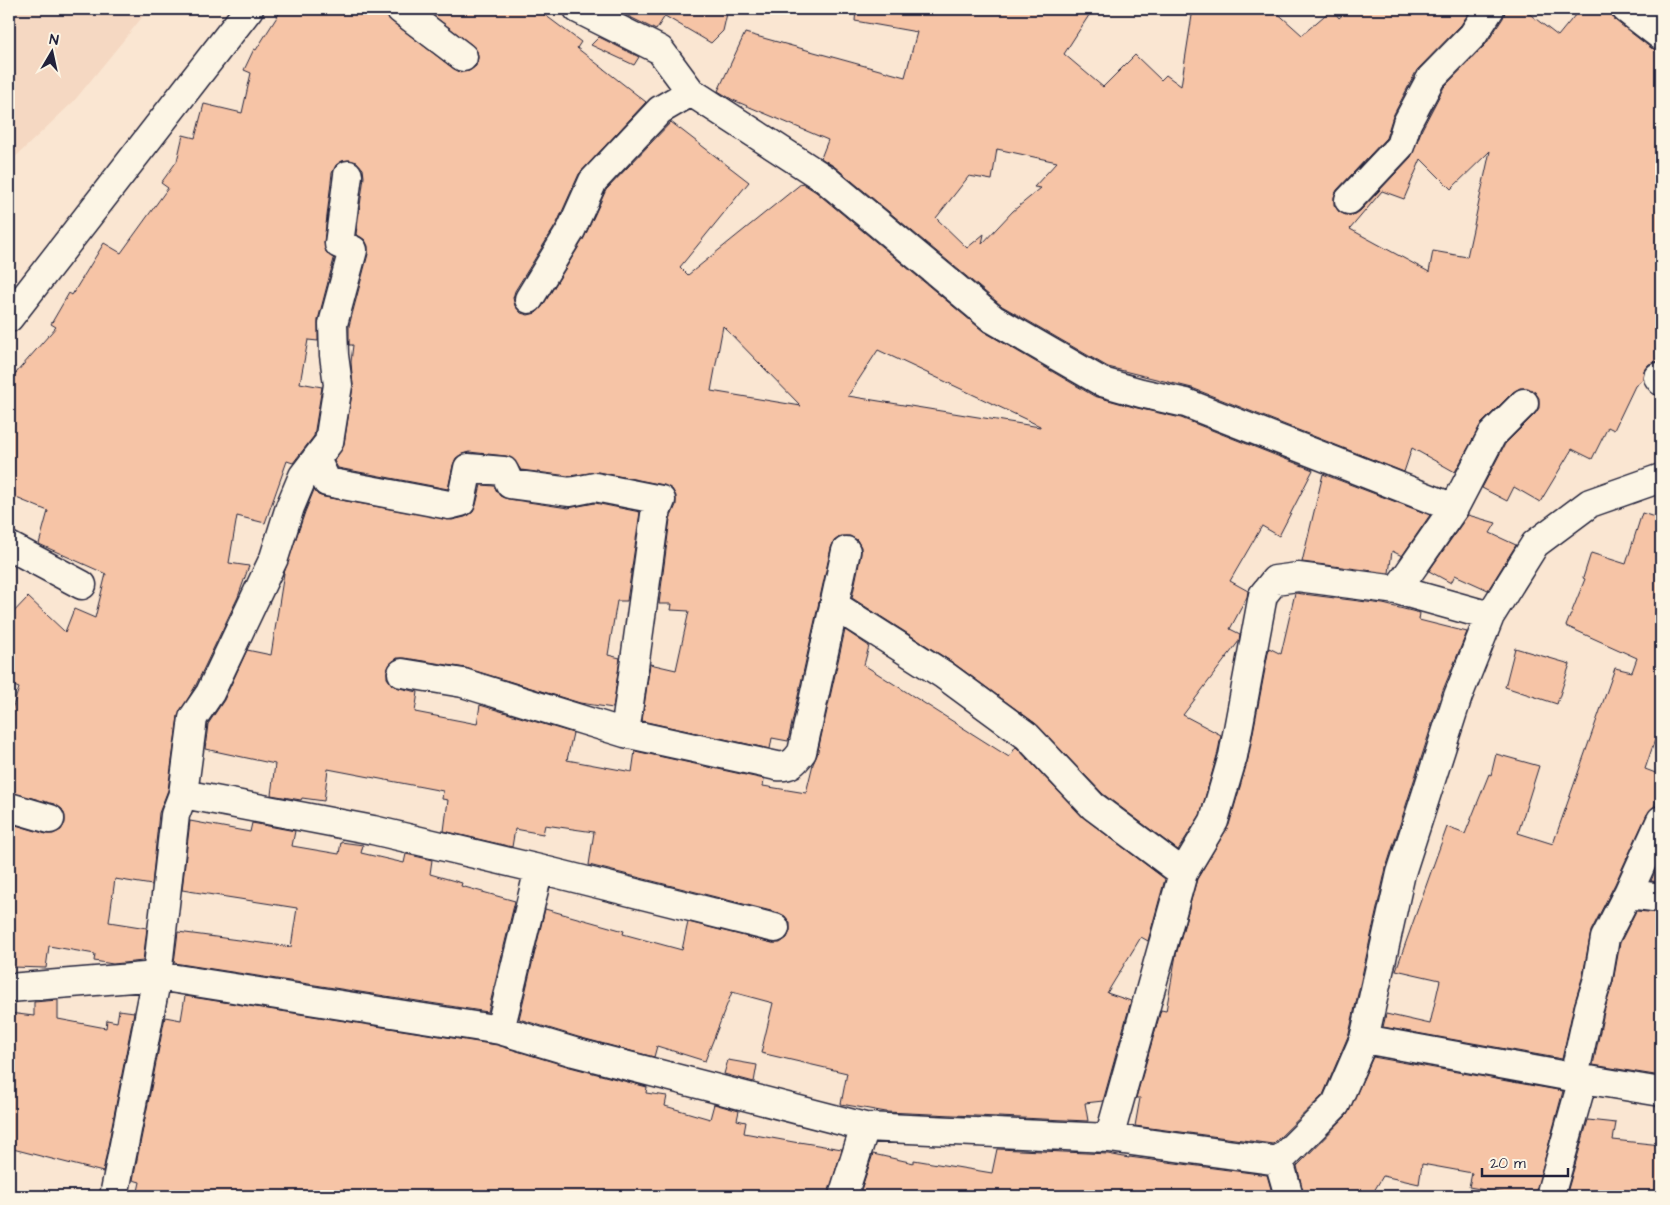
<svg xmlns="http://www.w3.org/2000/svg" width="1670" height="1205" font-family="'Architects Daughter',sans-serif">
  <rect width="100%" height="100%" fill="#fae6d2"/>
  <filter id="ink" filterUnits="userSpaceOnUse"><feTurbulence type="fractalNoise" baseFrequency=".02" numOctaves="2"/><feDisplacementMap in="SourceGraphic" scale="10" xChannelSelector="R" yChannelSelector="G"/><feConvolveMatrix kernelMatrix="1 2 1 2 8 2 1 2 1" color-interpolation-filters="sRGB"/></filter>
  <g filter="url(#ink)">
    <path fill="#f5d8c2" d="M9,9H149L74,101L9,163Z"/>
    <path fill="#f6c4a6" stroke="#22223b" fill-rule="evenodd" d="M282,9H385L386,15L391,21L454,69L462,72L469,71L476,66L478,58L477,51L472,45L425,9H537L581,42L577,48L646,102L579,174L557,223L515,291L513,298L515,306L521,313L528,315L536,313L542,307L584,238L606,190L671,122L749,182L680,267L688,275L802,183L816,192L983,331L1094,396L1137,408L1181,418L1313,470L1279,536L1262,526L1230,581L1248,591L1247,597L1230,629L1240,634L1239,641L1183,715L1221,735L1218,752L1200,815L1178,850L1103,794L1036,724L952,662L852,598L861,554V547L857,540L850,536H841L834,541L831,548L788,741L772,738L770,749L642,721L650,664L676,670L689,611L671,610L672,604H659L670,519L676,505V496L672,489L664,485L598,472L569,476L521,470L513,459L506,456L469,452L462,454L456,458L453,465L448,489L338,468L334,461L344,444L353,387L351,362L353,345H349V326L368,254V246L365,240L356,234L364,177L363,169L357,162L350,160L342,161L336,165L332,173L324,242L326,252L334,259L318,320V341L308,340L300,383L322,387L314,436L293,463L287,461L265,523L237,516L229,563L249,566L238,597L196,685L178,716L168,790L159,813L152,885L115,879L109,922L147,928L143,961L113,964L94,961L95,954L49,946L46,968L12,967L11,927H9V823L46,834H53L61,830L65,823V816L62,809L54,804L9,792V718L19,688L9,684V617L28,597L65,632L74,609L95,618L106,574L39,544L48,511L9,495V381L56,327L51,324L69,293L72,295L104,243L121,253L168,188L161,183L177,161L183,135L195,138L204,104L242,113L251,73L244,70L254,49L256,50ZM723,326L801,406L711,391ZM878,350L1040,426V427L848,396Z
      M623,9H728L723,31L711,43L665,16L656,30L620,12Z
      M856,9H1093L1064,54L1103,87L1135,55L1161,80L1166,75L1181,86L1193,9H1273L1302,35L1332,9L1339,18L1349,9H1467L1470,11L1461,25L1417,70L1393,116L1386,138L1337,190L1334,197V205L1339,212L1346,215H1354L1360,211L1411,157L1422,129L1444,87L1486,44L1503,18L1506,9H1523L1558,36L1580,9H1610L1612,15L1616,21L1651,48L1661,51V360L1649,364L1644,370L1643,379L1635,386L1614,430L1608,427L1592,459L1572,449L1540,502L1514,487L1507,501L1482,488L1505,444L1535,414L1539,408V398L1535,392L1528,388H1520L1513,392L1481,424L1455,472L1412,448L1404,472L1192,388L1108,367L1002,306L835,167L821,158L828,140L733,100L718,91L745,33L905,77L917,32L855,21ZM997,149L1057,162L1034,187L1041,188L1013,211L982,244L984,234L967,248L936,218L969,176L992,180ZM1490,151L1467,257L1433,251L1429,272L1350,229L1382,191L1404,199L1421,159L1451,189Z
      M599,37L639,57L634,65L591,45Z
      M1323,474L1430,515L1402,556L1392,551L1389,573L1302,562Z
      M481,485L494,486L500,496L508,499L568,508L595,503L640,512L627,601H617L608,655L620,658L613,708L580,703L466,668L405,658H397L390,664L387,671V678L392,685L399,688L418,692L415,712L477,724L480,705L573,733L567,760L632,772L635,751L764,779L763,786L806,793L813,764L817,755L845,630L869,646L864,665L1009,757L1016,747L1084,818L1165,879L1148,941L1141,937L1107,993L1131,1001L1103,1101L1085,1103L1088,1121L886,1112L841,1104L847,1073L761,1053L773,1003L732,992L705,1061L657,1046L654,1057L578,1037L519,1019L545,909L624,931L623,934L682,950L688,922L772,943H780L787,938L790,931V923L785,916L779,913L589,865L594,832L545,825L543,834L515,829L512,847L444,831L448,800L442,799L443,791L328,769L324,801L302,798L301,800L271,795L275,764L205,749L208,724L224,700L247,650L271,655L284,573L305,512L314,490L318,495L324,497L452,520L465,517L473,512L476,505Z
      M1642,513L1661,519V722L1645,769L1661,775V787L1654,807L1647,814L1615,884L1591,931L1583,975L1574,1005L1562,1059L1383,1027L1386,1014L1430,1024L1440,980L1396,970L1447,827L1465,834L1489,774L1491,775L1496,754L1539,766L1518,833L1553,844L1615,668L1632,672L1637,658L1566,626L1585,579L1583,578L1591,553L1626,564Z
      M1468,515L1496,523L1490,533L1516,545L1488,590L1455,575L1451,583L1429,571Z
      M1295,593L1383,604L1420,613L1419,620L1467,632L1443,690L1386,868L1349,1034L1323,1095L1273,1144L1135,1126L1140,1098H1136L1161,1010L1166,1011L1176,955L1197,879L1229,825L1248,759L1269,648L1281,654Z
      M1515,648L1570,664L1557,704L1505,687Z
      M190,821L250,832L252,823L295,831L292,846L339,854L341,842L363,845L361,853L404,863L406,854L432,860L430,874L462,883L461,886L515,901L488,1012L174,963L178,932L291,947L297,908L182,890Z
      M1661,857V882L1651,881Z
      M1636,911L1661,913V1076L1593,1065L1604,1012L1613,982L1620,943Z
      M185,996L497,1045L570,1067L647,1087L646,1093L667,1096L665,1106L710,1119L714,1104L739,1111L737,1120L746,1122L744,1133L799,1143V1142L842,1149L828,1196H137L140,1182L133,1180L165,1017L181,1020Z
      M58,1000V1019L106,1028L107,1020L117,1022L119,1010L134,1012L103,1172L9,1148V1013L34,1016V1002Z
      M1373,1057L1563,1091L1535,1196H1518L1469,1187L1472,1173L1422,1164L1419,1184L1383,1176L1371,1196H1304L1297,1166L1347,1115Z
      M728,1060L757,1065L754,1082L724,1074Z
      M1588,1120L1616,1123L1613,1140L1661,1145V1196H1566Z
      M997,1149L1108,1154L1129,1158V1157L1267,1175L1273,1196H859L873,1154L914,1163V1160L992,1173Z"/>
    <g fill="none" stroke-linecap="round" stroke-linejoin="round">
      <g stroke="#22223b" stroke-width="31">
        <path id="minor" d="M400,9L463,57
          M578,9L660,50L691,92L825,179L993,319L1102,382L1141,393L1186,403L1454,508
          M1349,200L1400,146L1407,123L1431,78L1473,35L1490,9
          M529,299L571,230L593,181L660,110L691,92
          M9,318L249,9
          M1658,377L1661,381
          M316,459L327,482L449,505L461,502L468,468L504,471L510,484L570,492L595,487L661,500L655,515L625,733
          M9,546L82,585
          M1397,590L1454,508L1492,435L1524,403
          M834,605L944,675L1027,736L1093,806L1183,873
          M402,673L463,683L625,733L777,766C790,767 794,763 802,752L846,551
          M183,794L373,830L539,869L775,928
          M9,807L50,819
          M1629,891L1661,820
          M9,988L157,976L500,1030L574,1052L865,1127L1109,1138L1279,1161
          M500,1030L539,869
          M1364,1039L1583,1079L1661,1092
          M1574,1077L1589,1008L1598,979L1605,938L1629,891L1637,895L1661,898
          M1109,1138L1183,873L1214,821L1233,756L1263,595L1275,580L1298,577L1397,590L1490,616
          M1279,1161L1336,1104L1364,1039L1401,873L1458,696L1490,616L1535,544L1590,503L1661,478
          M1279,1161L1289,1196
          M114,1196L157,976L175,815L183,794L193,718L210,693L274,558L290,507L303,476L329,442L338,385L334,355L333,324L353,250L339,244L348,175
          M843,1196L865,1127
          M1550,1196L1583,1079"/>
      </g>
      <g stroke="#22223b" stroke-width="31">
        <path id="highway" d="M1626,9L1661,36"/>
      </g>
      <use href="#minor" stroke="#fcf5e5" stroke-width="28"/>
      <use href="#highway" stroke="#fcf5e5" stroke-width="28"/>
    </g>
  </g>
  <rect width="1670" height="1205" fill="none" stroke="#fcf5e5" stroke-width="30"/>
  <rect x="15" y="15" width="1640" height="1175" fill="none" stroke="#22223b" stroke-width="2" filter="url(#ink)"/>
  <g transform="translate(52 52) rotate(9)" stroke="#fcf5e5" stroke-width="4" paint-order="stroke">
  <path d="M0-4L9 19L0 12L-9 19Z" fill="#22223b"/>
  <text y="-8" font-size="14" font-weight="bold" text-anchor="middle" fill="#22223b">N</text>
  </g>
  <path d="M1482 1168v8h86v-8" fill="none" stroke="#22223b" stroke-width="2.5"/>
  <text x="1490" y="1168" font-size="15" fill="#22223b" stroke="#fcf5e5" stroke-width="4" paint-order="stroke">20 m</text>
</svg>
